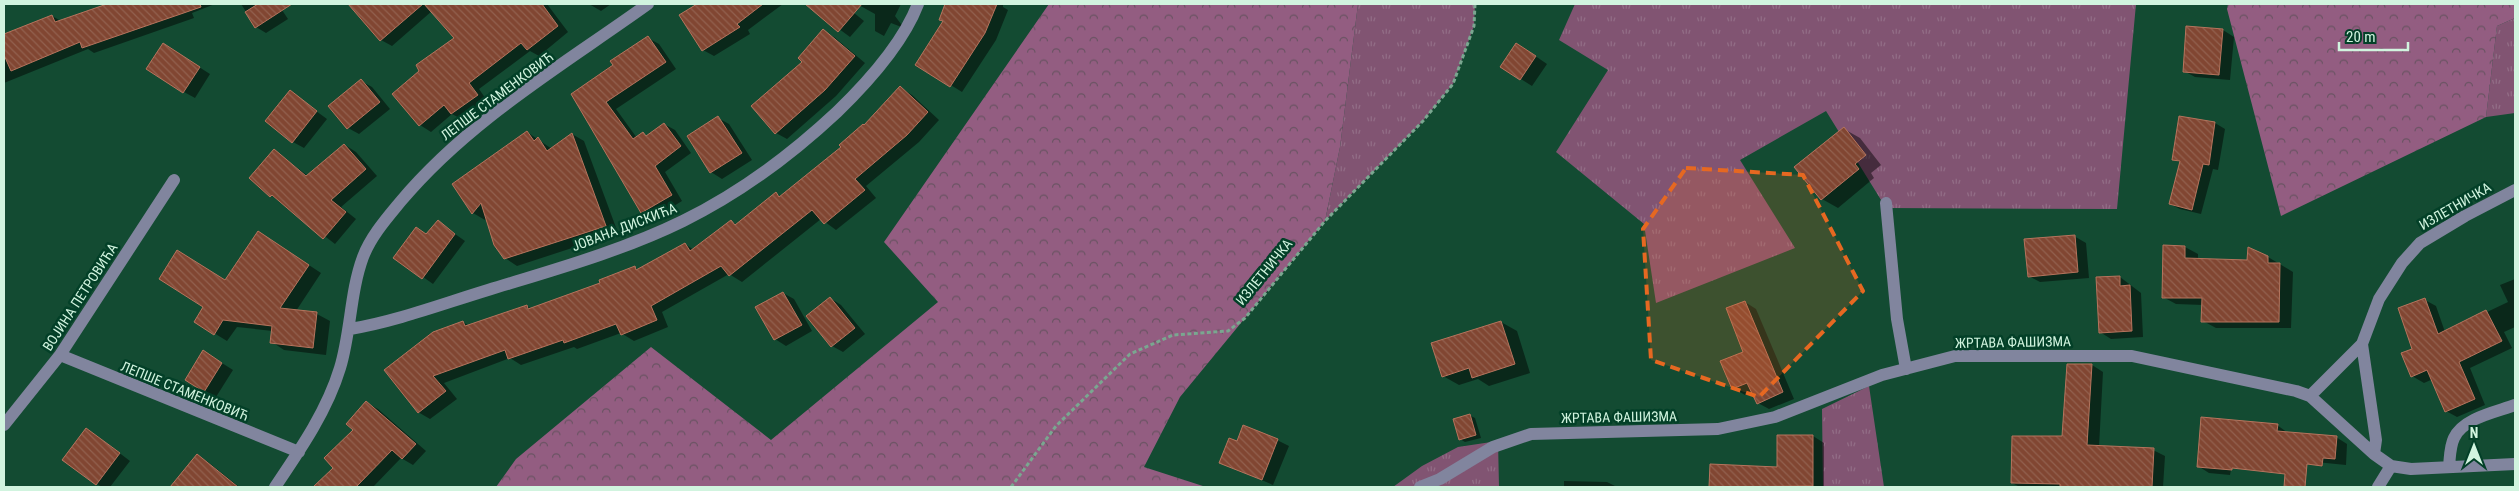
<svg xmlns="http://www.w3.org/2000/svg" width="2519" height="491" font-family="'Roboto Condensed',sans-serif">
  <defs>
    <pattern id="grass-tufts" width="24" height="20" patternUnits="userSpaceOnUse" patternTransform="scale(1.25)"><rect width="24" height="20" fill="#815472"/><path d="M3 7l-1-3M5 7V3M7 7l1-3M15 17l-1-3M17 17v-4M19 17l1-3" fill="none" stroke="#926d86"/></pattern>
    <pattern id="forest-crowns" width="20" height="18" patternUnits="userSpaceOnUse" patternTransform="scale(1.25)"><rect width="20" height="18" fill="#935d81"/><path d="M2 6a3 3 0 1 1 6 0M12 15a3 3 0 1 1 6 0" fill="none" stroke="#695362"/></pattern>
    <pattern id="building-back-hatch" width="6" height="6" patternUnits="userSpaceOnUse" patternTransform="scale(1.25)"><rect width="6" height="6" fill="#814632"/><path d="M-1 5l2 2M0 0l6 6M5-1l2 2" fill="none" stroke="#92614f"/></pattern>
  </defs>
  <rect width="100%" height="100%" fill="#134b32"/>
  <path fill="url(#grass-tufts)" d="M1358,4H1475L1474,26L1453,84L1423,121L1325,221L1340,147Z
    M1575,4H2136L2117,209L1886,208L1826,111L1740,160L1795,248L1656,303L1644,224L1556,152L1608,70L1559,40Z
    M2515,18V113L2486,117L2497,26Z
    M1869,386L1884,487H1823L1822,409Z
    M1498,441L1499,487H1393L1422,466L1458,447Z"/>
  <path fill="url(#forest-crowns)" d="M1049,4H1358L1340,147L1325,221L1180,397L1144,467L1206,487H496L516,459L651,347L771,440L938,302L884,242Z
    M2228,4H2515V18L2497,26L2486,117L2281,216L2227,9Z"/>
  <path fill="#0007" d="M110,4H215L192,13L194,18L94,53L88,49L4,83V36L52,16L61,21Z
    M241,4H278L288,19L266,33L256,27Z
    M352,4H547L568,32L539,56L530,51L479,89L488,102L463,120L452,114L431,132L420,125L393,94L456,38L432,11L392,46L381,40Z
    M589,4H611L601,11Z
    M699,4H783L748,30L750,34L714,56L703,50L681,15Z
    M823,4H843L864,21L850,37L816,12Z
    M857,4H901L895,16L904,28L891,23L884,36L875,31V14Z
    M947,4H1003V7L1008,10L996,40L962,92L917,64L944,22L940,19Z
    M2223,30L2234,37L2230,80L2195,77L2184,71Z
    M823,31L834,37L865,63L836,96L787,139L776,133L804,62Z
    M648,38L659,44L676,69L616,109L637,138L643,134L648,137L664,124L675,130L691,153L665,172L682,201L653,219L642,212L573,94Z
    M174,51L210,74L195,98L184,92Z
    M1528,51L1547,64L1532,86L1502,67Z
    M361,81L372,87L390,109L359,134L348,128Z
    M901,88L912,95L939,120L919,142L866,186L876,198L836,230L821,219L742,282L729,274L662,312L668,327L634,341L621,333L577,349L574,347L521,365L510,358L444,383L457,399L430,419L418,412L386,370L463,322L469,326L527,306L532,309L601,284L634,267L639,270L685,244L694,250L731,221L737,225L776,194L781,197L842,147Z
    M290,92L327,119L304,148L293,142Z
    M718,118L729,124L752,160L722,179L711,172L688,136Z
    M2215,123L2225,129L2218,170L2213,169L2201,214L2180,209L2170,204L2181,163L2174,159Z
    M1844,129L1860,138L1881,165L1871,173L1874,178L1838,208L1822,199Z
    M527,132L552,149L572,134L584,141L618,233L517,266L505,258L487,218L485,220L473,213L453,184Z
    M345,145L356,152L377,176L341,207L356,219L335,244L271,195L275,151L308,176Z
    M438,222L465,241L433,284L395,257L416,228L427,235Z
    M2074,236L2086,243L2089,278L2040,282L2029,276Z
    M271,240L321,273L296,311L317,314L330,321L326,355L284,350L272,342L273,331L237,327L227,341L196,322L225,281Z
    M2164,246L2185,247L2198,254V260L2249,261L2268,257L2293,272L2291,328H2216L2203,321V305L2176,304L2163,297Z
    M2120,277L2141,293L2143,337L2111,339L2100,332Z
    M2515,279V327L2504,332L2512,348L2470,368L2485,405L2457,417L2446,411L2433,379L2424,383L2412,376L2403,354L2414,349L2425,300L2436,306L2445,332L2508,302L2500,285Z
    M783,293L794,299L812,331L786,346L775,339Z
    M830,298L841,305L865,334L843,352L832,346Z
    M1745,302L1756,309L1794,399L1769,409L1758,403L1753,391L1745,395L1733,388L1744,353Z
    M1501,322L1517,331L1530,373L1489,386L1478,379L1459,385L1443,376Z
    M214,358L233,370L216,397L186,380Z
    M2092,365L2103,372L2099,447L2153,450L2165,456L2163,487H2020L2012,483L2064,438Z
    M367,403L378,409L426,451L413,465L401,458L373,487H315L335,468Z
    M1469,415L1475,418L1481,438L1465,442L1460,439Z
    M2277,425L2288,433L2336,437L2347,444L2346,465L2234,454L2230,475L2209,473L2198,466Z
    M97,436L130,461L110,487H102L97,484L64,460Z
    M1813,436L1824,443V487H1710L1711,466L1778,468Z
    M1277,440L1289,446L1273,485L1220,462L1237,442Z
    M197,456L208,462L238,486L179,487L174,484Z
    M1564,481L1607,482L1617,487H1564Z"/>
  <path fill="url(#building-back-hatch)" stroke="#b6745d" d="M107,4H200L201,7L82,48L80,42L11,71L4,55V34L52,15L55,22Z
    M258,4H292L255,28L245,12Z
    M348,4H423L380,41Z
    M424,4H542L558,26L527,50L521,43L469,83L478,95L451,114L444,105L419,126L392,94L419,71L416,65L454,38Z
    M697,4H763L737,24L740,27L702,51L679,15Z
    M805,4H862L838,32Z
    M945,4H997L985,33L950,87L915,65L943,21L939,20Z
    M2186,26L2223,29L2219,75L2183,72Z
    M823,29L855,56L825,90L775,134L751,106L802,62L798,58Z
    M648,36L666,62L606,102L633,139L643,132L646,136L664,123L681,146L655,166L672,195L641,213L571,94L613,65L610,61Z
    M163,43L200,67L183,93L146,69Z
    M1516,43L1536,56L1520,80L1500,67Z
    M361,79L380,102L347,129L328,106Z
    M900,86L928,112L907,135L855,179L865,190L824,224L812,210L729,276L721,266L651,306L657,320L621,335L616,324L564,343L563,340L508,359L505,350L433,376L446,391L418,413L384,370L433,332L463,321L465,326L527,305L528,309L600,283L599,280L635,266L636,270L685,243L690,251L731,220L735,225L776,192L779,197L841,147L839,145L863,124L864,125Z
    M290,90L317,111L292,143L265,121Z
    M718,116L742,153L710,173L687,136Z
    M2179,116L2215,122L2209,165L2203,164L2192,210L2169,204L2180,161L2172,160Z
    M1844,127L1866,155L1855,164L1859,169L1821,200L1794,167Z
    M527,131L534,141L538,137L547,151L572,133L606,226L504,259L494,245L481,203L472,214L452,184Z
    M344,144L366,169L331,200L346,212L323,239L272,195L270,197L249,178L274,149L306,176Z
    M438,220L455,234L422,279L393,258L416,227L426,234Z
    M258,231L309,265L280,308L317,312L313,348L270,343L272,326L223,320L214,335L194,322L203,307L159,279L177,250L225,280Z
    M2075,235L2078,272L2028,277L2024,239Z
    M2163,245L2185,246V258L2247,260L2248,247L2268,256V263H2280L2279,322H2201L2202,298H2162Z
    M2120,276V286L2130,285L2132,331L2099,333L2096,277Z
    M783,292L802,325L774,340L755,307Z
    M830,297L855,328L831,347L806,316Z
    M2425,298L2438,334L2486,310L2502,341L2459,362L2475,399L2445,412L2427,370L2411,377L2401,353L2412,349L2398,308Z
    M1745,301L1783,392L1757,404L1747,383L1732,389L1720,361L1743,352L1726,308Z
    M1501,321L1515,364L1472,378L1469,368L1442,377L1431,343Z
    M203,350L222,363L204,392L185,380Z
    M2067,364H2092L2087,445L2154,448L2152,487H2060V484L2011,483L2012,436H2062Z
    M366,401L416,444L402,459L392,450L356,487H313L333,468L324,458L353,430L346,424Z
    M1470,414L1476,435L1459,440L1453,419Z
    M2201,417L2278,424L2277,431L2337,436L2335,459L2323,458L2322,466L2307,464L2305,487H2284L2285,474L2232,468V470L2197,467Z
    M1243,425L1278,439L1262,480L1219,463L1229,438L1237,441Z
    M86,428L120,453L96,485L62,460Z
    M1777,435H1813V486L1709,487L1710,464L1777,467Z
    M197,454L238,487H170Z"/>
  <g fill="none" stroke-linecap="round" stroke-linejoin="round">
    <path stroke="#7aa790" stroke-width="3" stroke-dasharray="4 2.5" stroke-linecap="butt" d="M1011,487L1056,426L1130,354L1173,335L1228,331L1245,318L1325,221L1423,121L1453,84L1474,26L1475,4"/>
    <path stroke="#81859e" stroke-width="12" d="M1886,203L1897,319L1906,369
      M350,329C397,321 442,304 488,290C553,270 622,251 683,221C740,193 791,155 837,112C867,83 903,43 918,4
      M2362,344L2376,440L2374,454
      M60,355L299,452
      M2310,396L2362,344L2379,299L2402,263L2420,243L2465,216L2515,190
      M4,425L60,355L174,180
      M2449,466C2450,457 2450,446 2454,438C2463,418 2496,412 2515,405
      M275,487C300,450 327,411 340,368C351,332 350,292 363,257C371,236 387,218 401,201C469,120 563,65 648,4
      M1420,487L1440,479L1493,447L1531,434L1718,429L1775,417L1882,375L1955,356H2132L2296,391L2310,396L2374,454L2391,466L2411,469L2515,464
      M2378,487L2391,466"/>
  </g>
  <path fill="#e66821" fill-opacity="0.2" stroke="#e66821" stroke-width="4" stroke-dasharray="10 6" stroke-linejoin="round" d="M1686,168L1803,175L1863,291L1759,397L1651,360L1643,229Z"/>
  <g text-anchor="middle" dominant-baseline="central" stroke-width="5" stroke-linejoin="round" paint-order="stroke">
    <g font-size="14" fill="#d1f4df" stroke="#034028">
      <text transform="translate(497 96) rotate(-37)">ЛЕПШЕ СТАМЕНКОВИЋ</text>
      <text transform="translate(2455 206) rotate(-30)">ИЗЛЕТНИЧКА</text>
      <text transform="translate(624 227) rotate(-21)">ЈОВАНА ДИСКИЋА</text>
      <text transform="translate(1264 272) rotate(-51)">ИЗЛЕТНИЧКА</text>
      <text transform="translate(80 297) rotate(-57)">ВОЈИНА ПЕТРОВИЋА</text>
      <text transform="translate(2013 342) rotate(-1)">ЖРТАВА ФАШИЗМА</text>
      <text transform="translate(185 391) rotate(22)">ЛЕПШЕ СТАМЕНКОВИЋ</text>
      <text transform="translate(1619 417) rotate(-1)">ЖРТАВА ФАШИЗМА</text>
    </g>
  </g>
  <rect width="2519" height="491" fill="none" stroke="#d1f4df" stroke-width="10"/>
  <g transform="translate(2474 446)" stroke="#034028" stroke-width="4" paint-order="stroke">
  <path d="M0-4L9 19L0 12L-9 19Z" fill="#d1f4df"/>
  <text y="-8" font-size="14" font-weight="bold" text-anchor="middle" fill="#d1f4df">N</text>
  </g>
  <path d="M2339 42v8h69v-8" fill="none" stroke="#d1f4df" stroke-width="2.5"/>
  <text x="2346" y="42" font-size="15" fill="#d1f4df" stroke="#034028" stroke-width="4" paint-order="stroke">20 m</text>
</svg>
